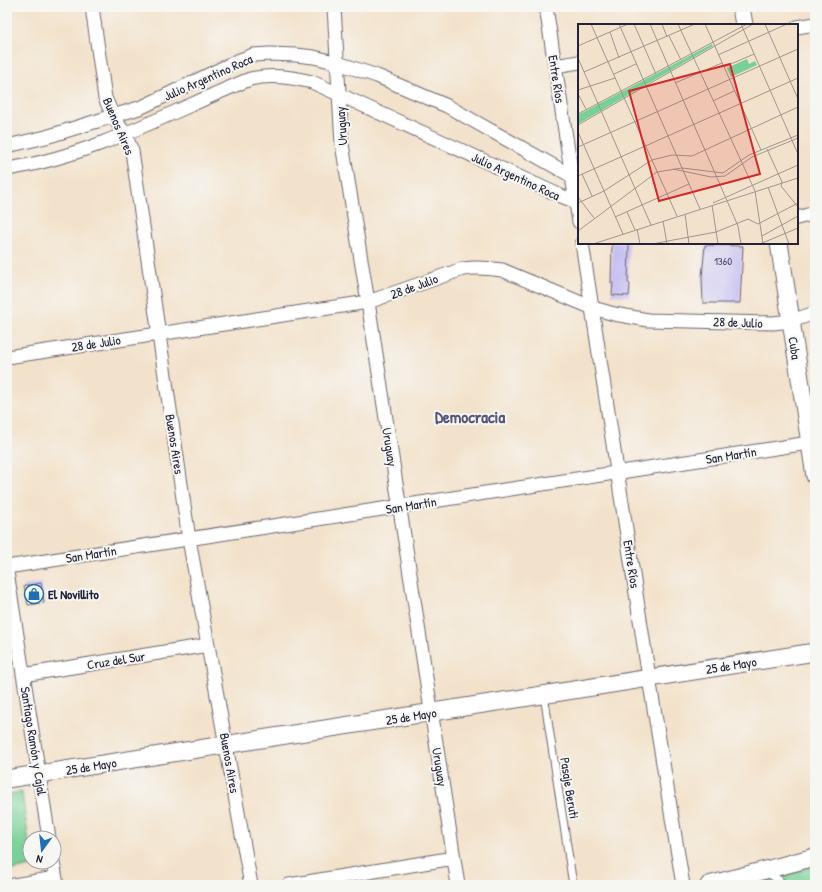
<svg xmlns="http://www.w3.org/2000/svg" width="822" height="892" font-family="'Patrick Hand',sans-serif">
  <rect width="100%" height="100%" fill="#f6f6f2"/>
  <filter id="ink" filterUnits="userSpaceOnUse"><feTurbulence type="fractalNoise" baseFrequency=".025" numOctaves="2"/><feDisplacementMap in="SourceGraphic" scale="8" xChannelSelector="R" yChannelSelector="G"/><feConvolveMatrix kernelMatrix="1 2 1 2 8 2 1 2 1" color-interpolation-filters="sRGB"/></filter>
  <filter id="wash" filterUnits="userSpaceOnUse"><feTurbulence type="fractalNoise" baseFrequency=".012" numOctaves="4" result="noise"/><feDisplacementMap in="SourceGraphic" scale="16" xChannelSelector="R" yChannelSelector="G"/><feGaussianBlur stdDeviation="0.9" result="paint"/><feColorMatrix in="noise" values="0 0 0 0 0 0 0 0 0 0 0 0 0 0 0 0 0 1.4 0 .05"/><feComposite in="paint" operator="in"/></filter>
  <g filter="url(#wash)">
    <rect width="100%" height="100%" fill="#f3e2cb"/>
    <path fill="#77d096" stroke="#4c7968" d="M22,792L30,850V862H32V866L7,871V794Z
      M815,866V885H740Z"/>
    <g id="blocks">
      <path fill="#c0b8f2" d="M612,243H629L628,283L630,284L629,296L612,295L613,283H611Z
        M705,245L743,246L740,303H703L702,277Z
        M41,583L44,603L28,605L24,586Z"/>
    </g>
  </g>
  <g filter="url(#ink)">
    <use href="#blocks" fill-opacity="0" stroke="#6b656d" stroke-width="1"/>
    <g fill="none" stroke-linecap="round" stroke-linejoin="round">
      <g stroke="#6b656d" stroke-width="9">
        <path id="service" d="M544,695L573,885
          M766,872L779,880L783,885"/>
      </g>
      <g stroke="#6b656d" stroke-width="15">
        <path id="minor" d="M92,7L105,98L113,116L125,134L132,151L189,539L251,885
          M334,7L342,144L368,302L458,885
          M546,7L579,222
          M797,27L815,24
          M555,66L579,62
          M7,146L46,137L142,107L237,61L253,55L269,54L296,55L314,57L338,63L377,76L447,106L579,180
          M7,169C93,156 170,112 250,79C271,74 291,77 312,82L561,196L579,203
          M797,218L815,213
          M582,243L649,678L683,885
          M7,357L368,302L463,269C477,267 488,268 502,270L593,308L614,314L648,320L773,323L791,321L815,313
          M7,567L815,442
          M7,572L49,838
          M23,675L208,645
          M53,862L57,885
          M14,885L55,878
          M289,885L454,858"/>
      </g>
      <g stroke="#6b656d" stroke-width="19">
        <path id="tertiary" d="M741,7L744,25
          M779,243L815,476
          M7,779L815,652
          M709,885L815,857"/>
      </g>
      <use href="#service" stroke="#fff" stroke-width="7"/>
      <use href="#minor" stroke="#fff" stroke-width="13"/>
      <use href="#tertiary" stroke="#fff" stroke-width="17"/>
    </g>
  </g>
  <defs>
    <g id="shop-ring" transform="scale(1)"><circle r="9.5" fill="#f6f6f2" stroke="#1f6fb2" stroke-width="1.5"/><path d="M-5-2.5h2.3a2.7 3.5 0 0 1 5.4 0H5L5.5 6h-11ZM-1.5-2.5h3a1.5 2.3 0 0 0-3 0Z" fill="#1f6fb2"/></g>
  </defs>
  <g fill-rule="evenodd">
    <use href="#shop-ring" x="34" y="594"/>
  </g>
  <g text-anchor="middle" dominant-baseline="central" stroke-width="4" stroke-linejoin="round" paint-order="stroke">
    <g font-size="11" fill="#4a4869">
      <text x="723" y="261">1360</text>
    </g>
    <g font-size="13" fill="#22223b" stroke="#f6f6f2">
      <text transform="translate(208 77) rotate(-24)">Julio Argentino Roca</text>
      <text transform="translate(557 79) rotate(81)">Entre Ríos</text>
      <text transform="translate(119 126) rotate(67)">Buenos Aires</text>
      <text transform="translate(341 126) rotate(-94)">Uruguay</text>
      <text transform="translate(516 176) rotate(25)">Julio Argentino Roca</text>
      <text transform="translate(414 286) rotate(-20)">28 de Julio</text>
      <text transform="translate(738 322) rotate(2)">28 de Julio</text>
      <text transform="translate(96 343) rotate(-9)">28 de Julio</text>
      <text transform="translate(795 348) rotate(81)">Cuba</text>
      <text transform="translate(175 444) rotate(81)">Buenos Aires</text>
      <text transform="translate(390 447) rotate(81)">Uruguay</text>
      <text transform="translate(731 455) rotate(-9)">San Martín</text>
      <text transform="translate(411 505) rotate(-9)">San Martín</text>
      <text transform="translate(91 554) rotate(-9)">San Martín</text>
      <text transform="translate(632 564) rotate(81)">Entre Ríos</text>
      <text transform="translate(116 660) rotate(-9)">Cruz del Sur</text>
      <text transform="translate(731 665) rotate(-9)">25 de Mayo</text>
      <text transform="translate(411 716) rotate(-9)">25 de Mayo</text>
      <text transform="translate(34 741) rotate(81)">Santiago Ramón y Cajal</text>
      <text transform="translate(230 763) rotate(80)">Buenos Aires</text>
      <text transform="translate(91 766) rotate(-9)">25 de Mayo</text>
      <text transform="translate(440 767) rotate(81)">Uruguay</text>
      <text transform="translate(570 788) rotate(81)">Pasaje Beruti</text>
    </g>
    <g font-size="13" font-weight="bold" fill="#22223b" stroke="#f6f6f2" text-anchor="start">
      <text x="48" y="594">El Novillito</text>
    </g>
    <g font-size="17" font-weight="bold" fill="#59567b" stroke="#f6f6f2">
      <text x="470" y="416">Democracia</text>
    </g>
  </g>
  <g transform="translate(578 24)">
    <rect width="220" height="220" fill="#f3e2cb"/>
    <path d="M134,20L135,22L0,100V91ZM169,35L171,40L177,37L179,41L153,53L149,44Z" fill="#77d096"/>
    <path fill="none" stroke="#9f9591" stroke-width="1" d="M13,0L99,192M41,0L122,185M56,0L78,50M72,0L160,202L163,220M84,0L89,13M100,0L177,167L185,220M127,0L183,126M163,0L220,130M187,0L220,75M32,8L41,34M91,12L103,36M0,22L50,0M140,31L209,0M0,34L73,201M146,43L176,30M6,48L117,0M36,50L58,40M97,59L144,39M0,66L37,54M0,70L8,85M135,77L156,67M0,90L169,0M0,101L175,0M0,108L45,210M0,123L220,25M189,125L204,158L203,162L220,183M95,145L133,153L147,152L174,133L220,114M4,150L14,172M0,152L220,54M190,163L211,220M0,173L16,194M0,179L26,167L74,136L94,131L114,132L220,83M135,179L220,141M134,181L140,220M49,188L57,206M107,190L111,220M37,193L111,160M85,197L89,220M59,205L62,220M0,207L79,148L104,144L145,149L171,131L220,111M184,212L220,192M15,220L220,154M74,220L138,208L170,195L180,200L220,179M182,220L220,204"/>
    <path fill="#d62828" fill-opacity="0.15" stroke="#d62828" stroke-width="2" d="M152,40L182,150L81,177L51,67Z"/>
    <rect width="220" height="220" fill="none" stroke="#22223b" stroke-width="2"/>
  </g>
  <rect width="822" height="892" fill="none" stroke="#f6f6f2" stroke-width="24"/>
  <g transform="translate(42 850) rotate(195)"><circle r="19" fill="#f6f6f2" stroke="#a1a1a9"/>
  <path d="M0-3L7 15L0 10L-7 15Z" fill="#1f6fb2"/>
  <text y="-6" font-size="11" font-weight="bold" text-anchor="middle" fill="#22223b">N</text>
  </g>
</svg>
